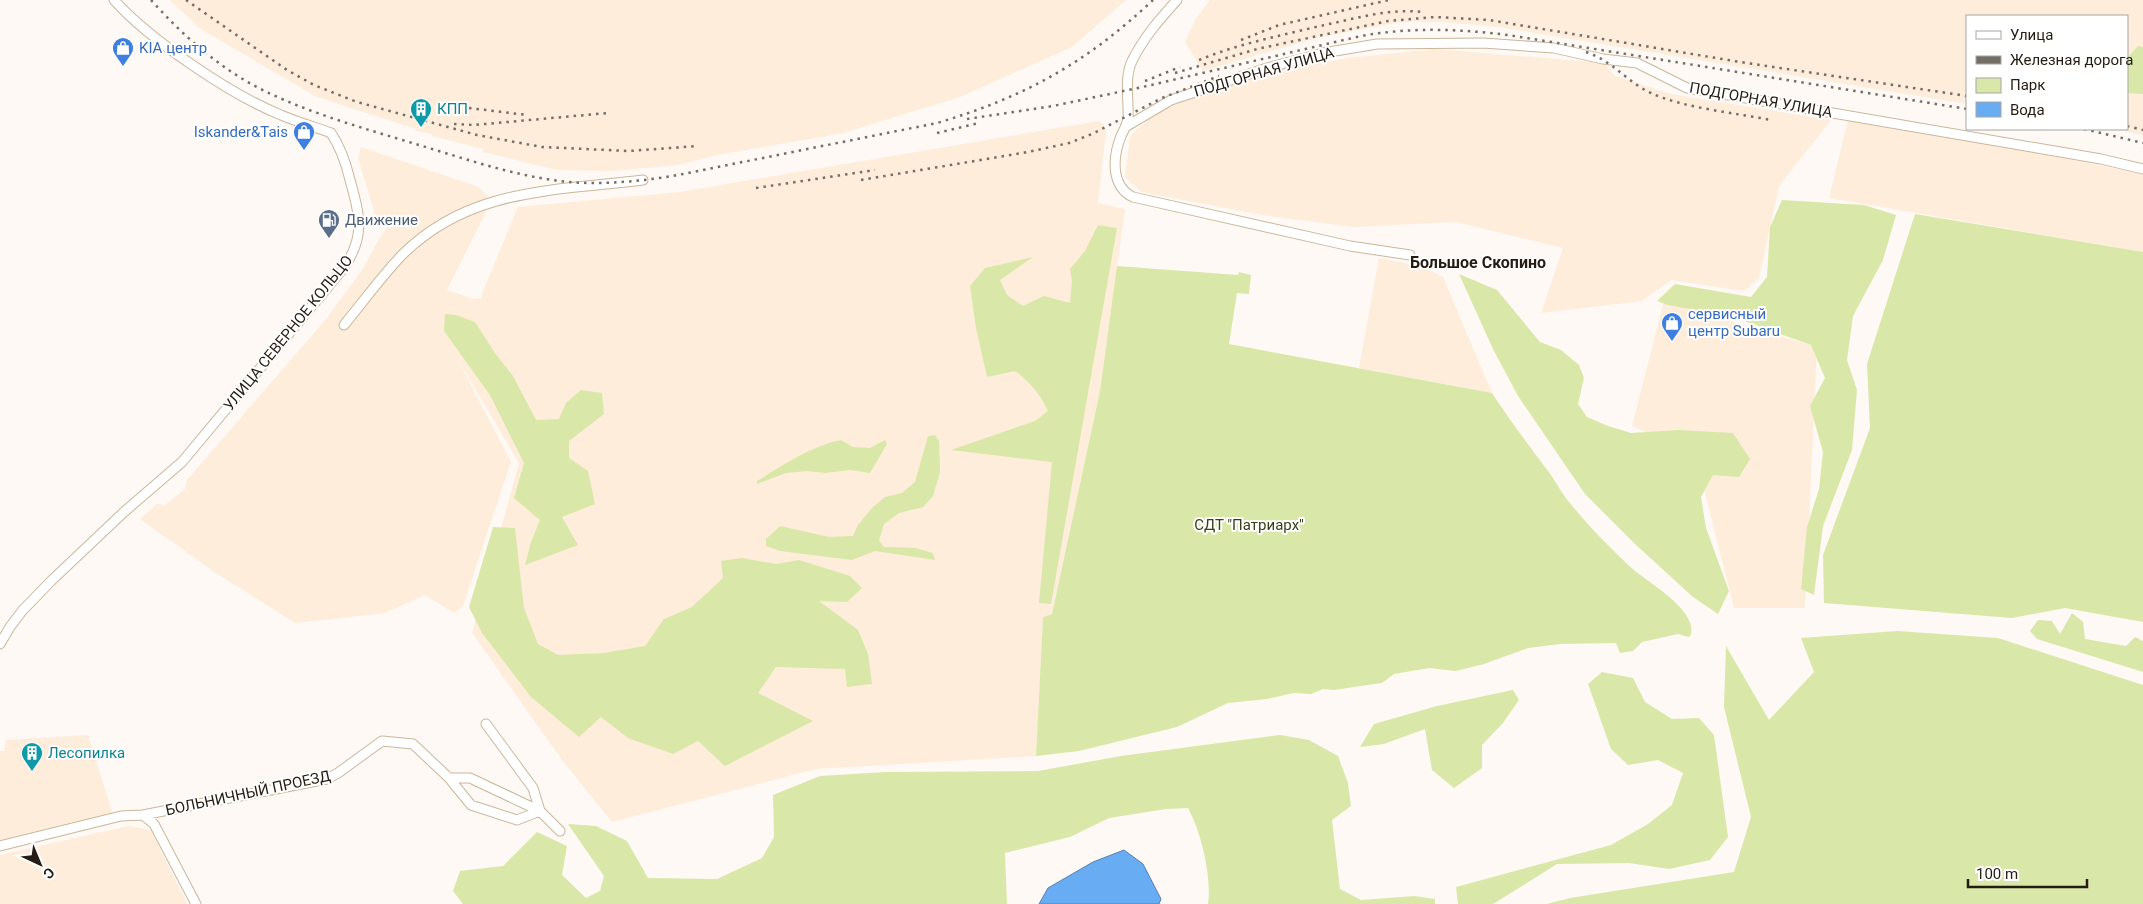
<svg xmlns="http://www.w3.org/2000/svg" width="2143" height="904" font-family="Roboto,sans-serif">
  <rect width="100%" height="100%" fill="#fef9f4"/>
  <path fill="#feeddb" d="M170,0H1126L1072,47L960,97L843,133L717,155L678,165L610,171L557,170L483,152V149L432,136V134L416,131V129L317,97L199,28Z
    M1210,0H2143V136L2118,129H2127V16H1967V104L1498,27L1442,22H1400L1316,38L1203,71L1185,42L1195,20Z
    M1435,49L1604,63L1615,76L1671,94L1831,120L1779,186L1759,278L1744,291L1671,280L1642,301L1541,313L1563,248L1456,222L1354,227L1268,216L1141,192L1125,177L1130,136L1163,106L1281,70L1347,58Z
    M1849,116L2143,174V252L1829,198Z
    M1099,121L1104,125L1106,131L1098,203L1125,209L1100,391L1052,614L1043,617L1036,756L816,769L612,822L562,760L472,633L519,463L458,360L511,462L463,606L454,613L425,595L385,613L295,623L213,571L140,519L157,504L165,505L185,489L187,480L326,319L364,267L379,239L392,221L388,218L377,221L358,158L361,147L479,187L493,201L487,210L447,290L473,299L482,298V294L518,207L680,192Z
    M1379,258L1424,267L1443,277L1492,393L1359,368Z
    M1664,301L1817,347L1805,608H1734L1695,453L1632,426Z
    M88,735L113,815L0,843V751H4L6,740Z
    M128,826L151,830L187,904H0V855Z"/>
  <path fill="#d9e8a8" d="M2138,46L2143,47V94L2127,93L2128,57Z
    M1782,200L1864,205L1896,215L1883,260L1853,316L1847,360L1857,390L1852,450L1823,526L1814,595L1801,589L1807,527L1819,489L1823,452L1810,406L1825,378L1811,345L1733,317L1668,305L1657,301L1675,284L1751,297L1767,277L1770,227Z
    M1915,214L2143,252V622L2065,608L2012,618L1824,603L1823,555L1870,428L1867,364Z
    M1098,225L1117,228L1051,604L1039,603L1052,462L951,450L1035,421L1048,411C1040,394 1031,383 1015,371L987,377L976,328L970,286L985,268L1033,257L1000,280L1007,295L1023,306L1044,296L1070,303L1072,281L1070,269L1085,251Z
    M1117,266L1238,275L1239,272L1251,275L1249,294L1237,293L1229,344L1492,393C1509,419 1527,443 1545,467C1554,478 1560,491 1569,502C1589,527 1611,549 1635,571C1650,583 1697,611 1691,634L1689,637L1678,634L1642,642L1633,651L1620,653L1616,643L1560,644L1528,648L1484,664L1456,671L1429,668L1394,674L1382,683L1361,686L1334,690L1323,689L1311,694L1294,693L1267,699L1228,703L1177,727L1079,751L1036,756L1043,617L1052,614L1100,391Z
    M1459,274L1497,290L1540,342L1561,350L1579,365L1584,378L1578,404L1587,417L1608,426L1631,433L1679,430L1733,433L1750,459L1739,477L1713,475L1701,497L1706,528L1729,591L1718,614L1693,597L1635,544L1585,494L1518,396L1493,349Z
    M445,314L456,315L475,322L495,353L513,376L536,420L559,419L566,403L581,390L602,393L604,414L569,441V458L588,471L595,504L562,517L578,545L525,565L531,542L540,520L514,498L524,463L490,395L444,331Z
    M935,435L939,441L940,472L933,496L923,507L899,513L884,524L879,540L884,547L915,548L933,553L935,560L875,551L852,560L780,551L766,546V539L780,526L829,537L853,536L858,525L872,508L885,497L902,493L915,482L928,436Z
    M841,440L853,447L870,448L885,440L887,444L870,473L850,470L825,473L807,471L786,473L757,484V481C783,465 811,446 841,440Z
    M493,527L515,528L524,608L538,644L558,655L604,653L645,646L664,619L692,607L723,578L721,561L742,558L776,564L799,560L850,576L862,588L847,602L819,601L858,630L868,654L872,684L847,687L845,669L776,667L758,693L813,721L725,766L698,741L673,754L628,738L601,717L579,737L531,697L482,633L469,607Z
    M2072,613L2083,622L2085,639L2126,646L2135,637L2143,641V672L2037,639L2030,631L2038,620L2052,621L2060,634Z
    M1897,631L1998,638L2143,685V904H1547L1570,898L1734,872L1751,817L1724,707L1726,646L1769,720L1814,672L1801,638Z
    M1602,672L1633,678L1645,702L1672,719L1699,718L1714,735L1728,837L1710,860L1669,869L1629,863L1557,864L1493,904H1458L1456,887L1611,845L1648,824L1672,805L1683,773L1658,760L1628,765L1611,749L1588,684Z
    M1513,690L1519,700L1503,723L1482,745V768L1454,788L1432,770L1425,729L1384,744L1360,747L1374,724L1437,706Z
    M1280,735L1309,740L1338,756L1348,783L1351,806L1332,820L1340,889L1361,900L1414,896L1435,899V904H1208C1212,878 1201,831 1188,808L1166,809L1109,818L1070,837L1005,853L1007,904H463L453,891L460,871L503,866L537,832L567,846L562,875L586,898L600,891L604,876L568,824L596,826L627,841L648,878L717,879L762,858L774,837L773,795L820,776L887,772L1038,771L1121,756Z"/>
  <path fill="#68acf3" stroke="#5481b0" d="M1124,850L1143,864L1161,899L1159,904H1039L1048,888L1093,862Z"/>
  <g fill="none" stroke-linecap="round" stroke-linejoin="round">
    <g stroke="#cab69c" stroke-width="11">
      <path id="minor" d="M1177,0C1159,20 1144,37 1132,61C1124,78 1129,100 1128,118C1127,126 1124,129 1121,136C1113,156 1110,186 1133,197L1350,246L1410,255
        M1127,126L1171,100L1267,68L1323,53L1377,44L1483,43L1554,48L1603,59L1637,63L1687,88L2101,159L2143,169
        M344,325C363,302 381,277 402,255C469,188 554,191 643,180
        M0,644L10,627L22,611L51,581L124,512L182,462L342,270C366,238 360,216 350,180C346,163 341,148 331,133C315,127 297,122 281,115C231,95 150,40 114,0
        M449,778H470L540,811L560,831
        M143,815L154,824L196,904
        M0,846L121,816L143,815L327,779L338,773L382,741L413,744L449,778L471,805L517,820L540,811L533,788L486,724"/>
    </g>
    <use href="#minor" stroke="#fff" stroke-width="9"/>
    <path stroke="#756e66" stroke-width="2.5" stroke-dasharray="2.5 5" stroke-linecap="butt" d="M151,0C180,32 209,59 246,81C296,110 363,128 419,145C469,160 518,177 569,182C605,185 643,181 678,175L937,123C1025,97 1086,63 1153,0
      M186,0L287,70L314,85L357,102L477,135L542,147L629,151L698,146
      M1241,40L1279,25L1389,0
      M1586,52C1613,61 1627,82 1651,93C1683,108 1736,113 1771,120
      M1199,60C1238,44 1279,36 1320,26C1354,19 1388,8 1423,12
      M1175,73L1257,49L1388,21L1435,17L1489,20L1740,62L1967,96
      M1145,81L1180,67
      M469,108L527,115
      M967,119L1053,106L1147,86L1361,36C1410,27 1459,29 1508,35L1967,109
      M454,124L474,125L608,113
      M2127,126L2143,130
      M2084,129L2143,143
      M937,133L979,123
      M861,180L1028,152L1069,143L1092,134L1162,98L1219,76
      M756,188L875,170"/>
  </g>
  <defs>
    <g id="shop-pin" transform="scale(1.125)"><path d="M0 17L-7.5 6A9.5 9.5 0 1 1 7.5 6Z" fill="#3f7fe0" stroke="#fff"/><path d="M-5-2.5h2.3a2.7 3.5 0 0 1 5.4 0H5L5.5 6h-11ZM-1.5-2.5h3a1.5 2.3 0 0 0-3 0Z" fill="#fff"/></g>
    <g id="building-pin" transform="scale(1.125)"><path d="M0 17L-7.5 6A9.5 9.5 0 1 1 7.5 6Z" fill="#0f9aa8" stroke="#fff"/><path d="M-4-6H4V6H1V3H-1V6H-4ZM-2.5-4.3h1.7v1.8h-1.7ZM.8-4.3h1.7v1.8H.8ZM-2.5-1h1.7V.8h-1.7ZM.8-1h1.7V.8H.8Z" fill="#fff"/></g>
    <g id="fuel-pin" transform="scale(1.125)"><path d="M0 17L-7.5 6A9.5 9.5 0 1 1 7.5 6Z" fill="#5c6f8a" stroke="#fff"/><path d="M-5.5-6h7V0h2V4h1.3V-2.5L3-4.5l.8-.8L6-3V5H2.5V1h-1V6h-7ZM-4.2-4.7v3.2H.2V-4.7Z" fill="#fff"/></g>
  </defs>
  <g fill-rule="evenodd">
    <use href="#shop-pin" x="123" y="48"/>
    <use href="#building-pin" x="421" y="109"/>
    <use href="#shop-pin" x="304" y="132"/>
    <use href="#fuel-pin" x="329" y="220"/>
    <use href="#shop-pin" x="1672" y="323"/>
    <use href="#building-pin" x="32" y="753"/>
  </g>
  <g text-anchor="middle" dominant-baseline="central" stroke-width="4" stroke-linejoin="round" paint-order="stroke">
    <g font-size="15" fill="#366cbe" stroke="#fff" text-anchor="start">
      <text x="139" y="48">KIA центр</text>
      <text x="288" y="132" text-anchor="end">Iskander&amp;Tais</text>
      <text x="1688" y="314">сервисный<tspan x="1688" dy="17">центр Subaru</tspan></text>
    </g>
    <g font-size="15" fill="#251d13" stroke="#fff">
      <text transform="translate(1264 72) rotate(-16)">ПОДГОРНАЯ УЛИЦА</text>
      <text transform="translate(1761 100) rotate(10)">ПОДГОРНАЯ УЛИЦА</text>
      <text transform="translate(288 333) rotate(-51)">УЛИЦА СЕВЕРНОЕ КОЛЬЦО</text>
      <text transform="translate(248 793) rotate(-12)">БОЛЬНИЧНЫЙ ПРОЕЗД</text>
    </g>
    <g font-size="15" fill="#0d838f" stroke="#fff" text-anchor="start">
      <text x="437" y="109">КПП</text>
      <text x="48" y="753">Лесопилка</text>
    </g>
    <g font-size="15" fill="#4e5e75" stroke="#fff" text-anchor="start">
      <text x="345" y="220">Движение</text>
    </g>
    <g font-size="15" fill="#373f17" stroke="#fff">
      <text x="1249" y="525">СДТ "Патриарх"</text>
    </g>
    <g font-size="16" font-weight="bold" fill="#251d13" stroke="#fff">
      <text x="1478" y="262">Большое Скопино</text>
    </g>
  </g>
  <rect x="1966" y="15" width="162" height="115" fill="#ffffff" stroke="#a8a5a1"/>
  <rect x="1976" y="31" width="25" height="8" fill="#ffffff" stroke="#a8a5a1"/>
  <text x="2010" y="40" font-size="15" fill="#251d13">Улица</text>
  <rect x="1976" y="56" width="25" height="8" fill="#756e66" stroke="#a8a5a1"/>
  <text x="2010" y="65" font-size="15" fill="#251d13">Железная дорога</text>
  <rect x="1976" y="78" width="25" height="15" fill="#d9e8a8" stroke="#a8a5a1"/>
  <text x="2010" y="90" font-size="15" fill="#251d13">Парк</text>
  <rect x="1976" y="102" width="25" height="15" fill="#68acf3" stroke="#a8a5a1"/>
  <text x="2010" y="115" font-size="15" fill="#251d13">Вода</text>
  <g transform="translate(40 864) rotate(136)" stroke="#ffffff" stroke-width="4" paint-order="stroke">
  <path d="M0-4L9 19L0 12L-9 19Z" fill="#251d13"/>
  <text y="-8" font-size="14" font-weight="bold" text-anchor="middle" fill="#251d13">С</text>
  </g>
  <path d="M1968 879v8h119v-8" fill="none" stroke="#251d13" stroke-width="2.5"/>
  <text x="1976" y="879" font-size="15" fill="#251d13" stroke="#ffffff" stroke-width="4" paint-order="stroke">100 m</text>
</svg>
